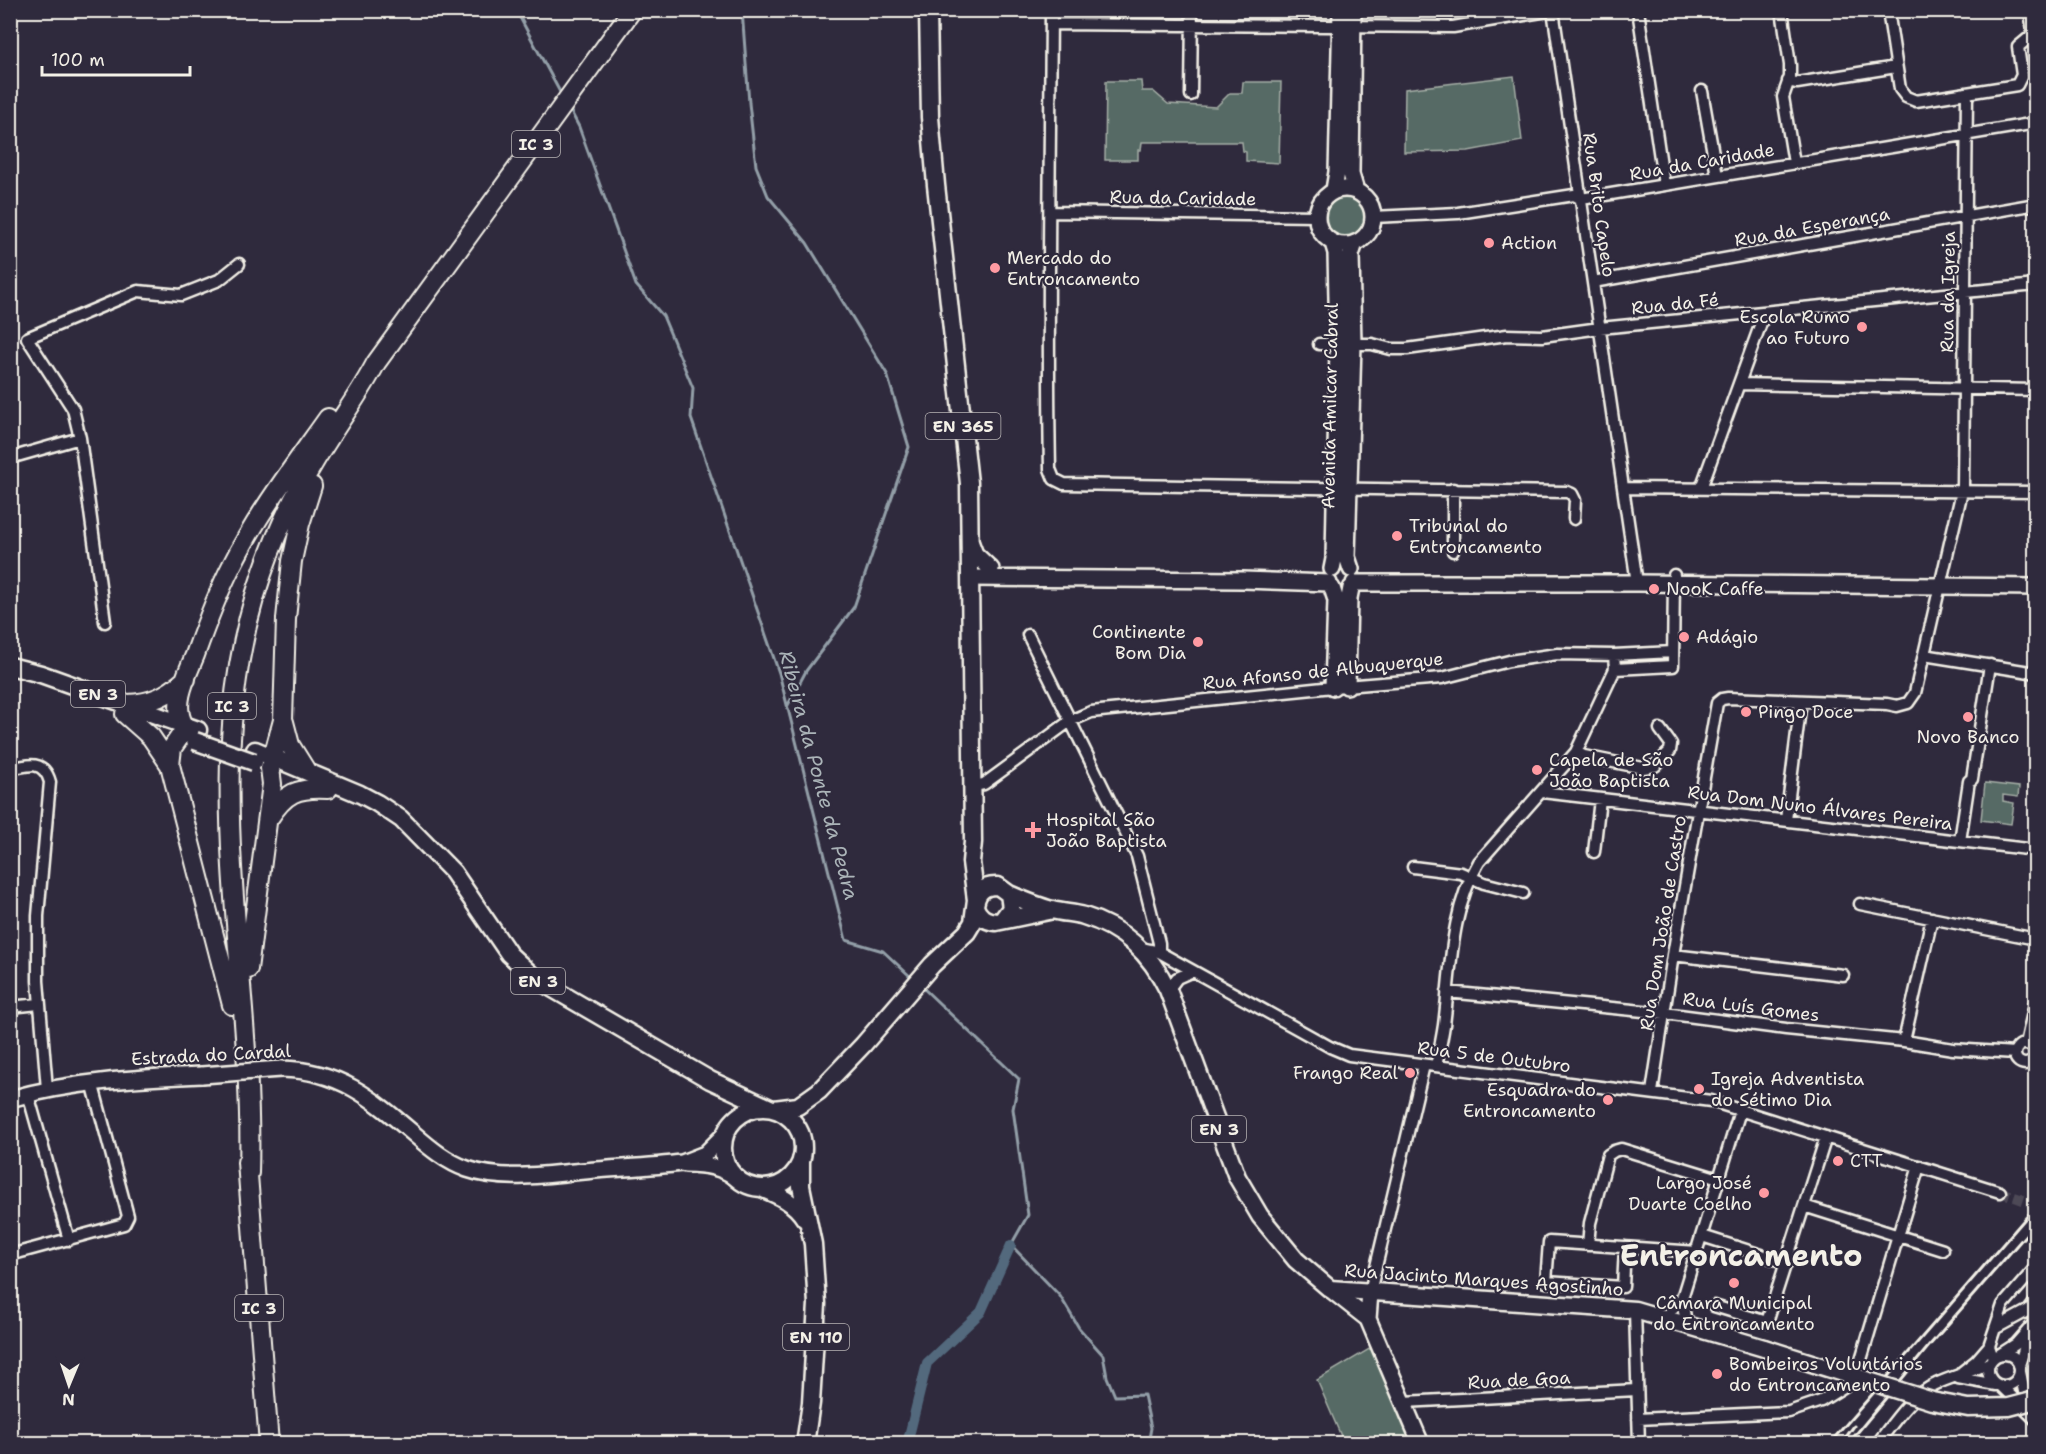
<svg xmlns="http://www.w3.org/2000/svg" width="2046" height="1454" font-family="'Shantell Sans',sans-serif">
  <rect width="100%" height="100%" fill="#2f2a3d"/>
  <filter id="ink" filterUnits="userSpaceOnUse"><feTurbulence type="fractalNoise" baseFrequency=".0167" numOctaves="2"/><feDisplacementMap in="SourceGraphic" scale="12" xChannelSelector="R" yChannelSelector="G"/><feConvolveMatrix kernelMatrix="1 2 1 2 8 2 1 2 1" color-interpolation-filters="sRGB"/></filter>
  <g filter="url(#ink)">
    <path fill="#566b65" stroke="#a5aea6" stroke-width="1.5" d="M1514,76L1522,141L1468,151L1404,152L1405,89Z
      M1106,81H1141L1142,91H1153L1168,104L1216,107L1230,93H1242L1243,82H1281L1279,163L1246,161V152L1243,151L1242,142H1142L1141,150H1138V160H1105Z
      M1323 216a21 21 0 1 1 42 0a21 21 0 1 1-42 0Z
      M1985,783L2019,787L2018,797L2003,795V801L2014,803L2011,824L1981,820Z
      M2035,1330V1393L2028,1396L2025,1366Z
      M1376,1345L1416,1443H1344L1317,1380Z"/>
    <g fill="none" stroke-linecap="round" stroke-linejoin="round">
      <path stroke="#939fa8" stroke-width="3" d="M516,10L561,94
        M742,10L749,103L756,166L768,196L807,243L887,374L909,447L854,607L806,671L788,705
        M569,108L579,127L636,285L663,316L693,388L691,418L779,673L846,940L883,951L912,978
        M922,987L1019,1079L1013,1109L1028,1215L1011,1245L1060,1296L1079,1328L1103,1355L1107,1377L1115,1396L1144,1395L1151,1428L1148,1444"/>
      <path stroke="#52697d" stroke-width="10" d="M907,1444L927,1363L981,1312L1011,1245"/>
      <path stroke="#4d4857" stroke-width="10" stroke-dasharray="10 5" stroke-linecap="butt" d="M2000,1192L2029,1202L2036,1207"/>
      <g stroke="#f4f1e8" stroke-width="15">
        <path id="street" d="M1051,10C1050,164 1047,316 1050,469L1054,479L1064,484L1567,492L1572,494L1575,500L1574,519
          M1553,10L1637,583
          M1638,10L1664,185
          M1782,10L1790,65V77L1783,97L1794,163
          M1888,10L1900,89L1906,97L1916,101L2017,85L2022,75L2018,47L2030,37L2033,32L2030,10
          M1051,24L1453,27L1554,10
          M1788,81L1797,83L1896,67
          M1702,91L1717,176
          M1191,95L1192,10
          M1050,212L1316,216
          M1373,217L1458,213L1574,195L1581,199L2036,123
          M1593,282L2036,204
          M1319,344H1372L1391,349H1407L1507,335L1542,336L1600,328L2036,285
          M1739,384L2036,390
          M80,438L105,622
          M10,458L80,438L73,409L27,338L138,291L181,295L219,280L239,264
          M1624,488L2036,492
          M1701,488L1765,312
          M1453,489V551
          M1028,635L1137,856L1159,943V952
          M1924,655L2036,673
          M1615,669L1673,666L1674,575
          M1576,752L1584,756L1643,768L1655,766L1670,751L1671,744L1660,729
          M10,769C29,764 44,760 50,782L38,916V981L47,1089
          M973,786L984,784L1070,721L1091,712L1333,687L1442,678L1509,661L1557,654L1614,655
          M1542,792L2036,850
          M1786,820L1801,701
          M1960,841L1969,781L1972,779L1990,665
          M1594,852L1600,799
          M1413,867L1461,873L1484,883L1523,893
          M1860,904L2036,939
          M1141,948L1159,952L1330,1047L1349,1055L1711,1101L2000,1192
          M1673,955L1843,975
          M1168,990L1177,978L1193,971
          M1447,992L1664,1013L1786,1029L1904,1041L1953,1049L2015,1053
          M10,1007L39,1004
          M1904,1041L1932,918
          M2026,1044L2036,999
          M2015 1054a10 10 0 1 1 20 0a10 10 0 1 1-20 0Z
          M1436,1066C1439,1052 1442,1039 1444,1025C1451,970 1450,911 1479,862L1576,752L1615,669L1614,655L1673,652
          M1652,1092L1673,955L1717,703L1722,699L1728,698L1887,704L1897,706L1908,703L1915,693L1963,487L1967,94
          M28,1094L69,1240
          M1804,1206L1943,1250
          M1702,1236L1787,1263
          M1588,1245L1590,1223L1608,1155L1614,1151L1621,1149L1719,1179
          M1625,1247L1623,1287L1546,1282L1549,1242L1697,1252
          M10,1255L124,1224L128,1216L92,1082
          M1370,1292L1424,1065
          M1682,1298L1686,1324
          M1714,1306L1767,1322L1826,1137
          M1635,1310L1639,1444
          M1665,1317L1682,1298L1740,1111
          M1996,1328L2029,1310L2036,1301
          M1988 1370a16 16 0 1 1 32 0a16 16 0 1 1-32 0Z
          M1999,1355L2016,1344L2036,1321
          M1993,1358L1989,1346L2003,1305L2036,1267
          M2019,1365L2030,1331
          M1962,1372L1976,1361L1989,1346
          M2020,1372L2027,1406
          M1958,1378L1996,1385
          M2002,1387L2036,1420
          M1404,1402L1637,1390
          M1638,1419L1789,1412L1821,1401L1845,1386L1860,1363L1919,1166
          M1877,1444C1894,1422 1911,1395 1936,1384C1953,1376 1972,1372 1989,1363"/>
      </g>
      <g stroke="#f4f1e8" stroke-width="20">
        <path id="secondary" d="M1353,10L1351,174L1356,191
          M1317 217a28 28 0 1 1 56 0a28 28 0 1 1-56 0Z
          M1334,190L1337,172L1341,10
          M970,541L975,554L991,569
          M1332,569L1334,559L1338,344L1336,253L1333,243
          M1351,569L1347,557L1353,344L1351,255L1355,243
          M970,578L1243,580L1329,583
          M1354,583H1637L2036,587
          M1332,588L1336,600L1333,687
          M1347,686L1349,598L1351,588
          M281,1069C339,1070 372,1098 414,1134C430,1148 447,1162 467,1169C504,1182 547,1174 585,1171C617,1168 650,1167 682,1163L705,1154L724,1135
          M10,1099C73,1081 138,1078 202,1075
          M685,1164C702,1164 721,1166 735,1177
          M1330,1289L1368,1319
          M1370,1292L1368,1319L1421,1444"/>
      </g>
      <g stroke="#f4f1e8" stroke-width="21">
        <path id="primary" d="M928,10L930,117L936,185L969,483L973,842L971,862L976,900
          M10,666L41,674L198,730
          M255,750L360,794L377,803L401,819L453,872L509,954L536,979L710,1080L770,1108
          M1009,894C1023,900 1037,906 1052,910C1063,913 1074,913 1084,916C1124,928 1150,953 1168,990L1237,1177L1260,1216L1296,1260L1330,1289L1635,1310L1764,1348
          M1003,919L1011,908L1009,894L998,886C983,885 976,893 975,907C979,917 985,921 996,922L1049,911
          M723 1148a40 40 0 1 1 80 0a40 40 0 1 1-80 0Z
          M774,1109L798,1106L819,1091L863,1045L932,965L967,932L973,922L975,907
          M801,1160V1186L813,1244L817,1304L811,1403L805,1444
          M761,1188C778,1195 795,1202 805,1219"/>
      </g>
      <g stroke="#f4f1e8" stroke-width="22">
        <path id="highway" d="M127,704C152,703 167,696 186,679
          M125,714L151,737L170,765L232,1005
          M284,722L290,745L305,769
          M184,725C171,704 187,675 195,655C206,624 217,594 232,565C258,513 294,466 328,418
          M273,757L283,720L286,619L292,561L300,524L312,486
          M170,765L172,748L181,735
          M269,818C285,793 297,787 328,789
          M248,969L272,784L270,768
          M247,1162L269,1444
          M249,1173C255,973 194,768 262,574C278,527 301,481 328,440C344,414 362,390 376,363L632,10"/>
      </g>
      <use href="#street" stroke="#2f2a3d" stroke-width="10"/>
      <use href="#secondary" stroke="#2f2a3d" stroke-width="15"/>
      <use href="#primary" stroke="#2f2a3d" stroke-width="16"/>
      <use href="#highway" stroke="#2f2a3d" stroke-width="18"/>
      <path stroke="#f4f1e8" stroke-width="3" d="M1852,1439L1929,1346L2036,1223
        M1829,1444L2036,1206
        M1841,1444L1854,1426"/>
      <g stroke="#f4f1e8" stroke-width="20" stroke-linecap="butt">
        <path id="secondary-bridge" d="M202,1075L281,1069"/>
      </g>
      <g stroke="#f4f1e8" stroke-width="21" stroke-linecap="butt">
        <path id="primary-bridge" d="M195,741L254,762
          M1764,1348L1932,1401L1968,1408L2009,1407L2036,1400"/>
      </g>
      <use href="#secondary-bridge" stroke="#2f2a3d" stroke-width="15"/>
      <use href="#primary-bridge" stroke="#2f2a3d" stroke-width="16"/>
    </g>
  </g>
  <g fill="#ff9aa2" stroke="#2f2a3d" stroke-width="2">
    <circle cx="1489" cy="243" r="6"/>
    <circle cx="995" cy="268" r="6"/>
    <circle cx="1862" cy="327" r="6"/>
    <circle cx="1397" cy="536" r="6"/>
    <circle cx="1654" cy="589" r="6"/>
    <circle cx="1684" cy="637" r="6"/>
    <circle cx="1198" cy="642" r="6"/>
    <circle cx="1746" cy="712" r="6"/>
    <circle cx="1968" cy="717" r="6"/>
    <circle cx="1537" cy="770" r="6"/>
    <path d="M1030 821h6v6h6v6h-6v6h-6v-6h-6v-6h6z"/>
    <circle cx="1410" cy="1073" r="6"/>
    <circle cx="1699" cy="1089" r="6"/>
    <circle cx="1608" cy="1100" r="6"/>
    <circle cx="1838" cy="1161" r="6"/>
    <circle cx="1764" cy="1193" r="6"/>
    <circle cx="1734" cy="1283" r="6"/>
    <circle cx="1717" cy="1374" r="6"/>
  </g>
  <g text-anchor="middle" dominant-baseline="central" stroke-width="4.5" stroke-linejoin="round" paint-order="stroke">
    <g fill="#2f2a3d" stroke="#b9b5b5" stroke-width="1.5">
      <rect x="512" y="131" width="48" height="26" rx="4.5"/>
      <rect x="925.5" y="413" width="75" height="26" rx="4.5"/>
      <rect x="71" y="681" width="54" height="26" rx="4.5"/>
      <rect x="208" y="693" width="48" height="26" rx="4.5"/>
      <rect x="511" y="968" width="54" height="26" rx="4.5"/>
      <rect x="1192" y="1116" width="54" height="26" rx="4.5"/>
      <rect x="235" y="1295" width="48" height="26" rx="4.5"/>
      <rect x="783" y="1324" width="66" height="26" rx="4.5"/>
    </g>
    <g font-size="16" font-weight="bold" fill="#f4f1e8">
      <text x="536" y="144">IC 3</text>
      <text x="963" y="426">EN 365</text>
      <text x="98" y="694">EN 3</text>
      <text x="232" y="706">IC 3</text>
      <text x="538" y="981">EN 3</text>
      <text x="1219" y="1129">EN 3</text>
      <text x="259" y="1308">IC 3</text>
      <text x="816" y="1337">EN 110</text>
    </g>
    <g font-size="18" fill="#f4f1e8" stroke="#2f2a3d">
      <text transform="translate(1702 162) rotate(-10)">Rua da Caridade</text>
      <text transform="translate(1183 198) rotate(1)">Rua da Caridade</text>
      <text transform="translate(1599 205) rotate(82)">Rua Brito Capelo</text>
      <text transform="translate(1812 227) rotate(-10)">Rua da Esperança</text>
      <text transform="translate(1948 292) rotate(-89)">Rua da Igreja</text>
      <text transform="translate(1675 304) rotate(-6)">Rua da Fé</text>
      <text transform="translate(1330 406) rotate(-89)">Avenida Amilcar Cabral</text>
      <text transform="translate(1323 671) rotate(-6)">Rua Afonso de Albuquerque</text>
      <text transform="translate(1820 808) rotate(7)">Rua Dom Nuno Álvares Pereira</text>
      <text transform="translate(1663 923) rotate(-81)">Rua Dom João de Castro</text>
      <text transform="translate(1751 1007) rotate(7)">Rua Luís Gomes</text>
      <text transform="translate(211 1055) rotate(-3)">Estrada do Cardal</text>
      <text transform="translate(1494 1057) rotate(7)">Rua 5 de Outubro</text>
      <text transform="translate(1484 1280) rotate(4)">Rua Jacinto Marques Agostinho</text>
      <text transform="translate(1519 1380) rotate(-3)">Rua de Goa</text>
    </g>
    <g font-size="18" fill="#f4f1e8" stroke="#2f2a3d" text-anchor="start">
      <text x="1501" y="243">Action</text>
      <text x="1007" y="258">Mercado do<tspan x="1007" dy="21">Entroncamento</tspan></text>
      <text x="1850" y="317" text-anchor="end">Escola Rumo<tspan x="1850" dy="21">ao Futuro</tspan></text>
      <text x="1409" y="526">Tribunal do<tspan x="1409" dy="21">Entroncamento</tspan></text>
      <text x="1666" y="589">NooK Caffe</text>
      <text x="1186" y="632" text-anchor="end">Continente<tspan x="1186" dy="21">Bom Dia</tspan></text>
      <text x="1696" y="637">Adágio</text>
      <text x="1758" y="712">Pingo Doce</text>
      <text x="1968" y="737" text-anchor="middle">Novo Banco</text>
      <text x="1549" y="760">Capela de São<tspan x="1549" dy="21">João Baptista</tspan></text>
      <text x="1046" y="820">Hospital São<tspan x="1046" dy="21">João Baptista</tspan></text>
      <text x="1398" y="1073" text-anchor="end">Frango Real</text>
      <text x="1711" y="1079">Igreja Adventista<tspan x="1711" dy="21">do Sétimo Dia</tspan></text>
      <text x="1596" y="1090" text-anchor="end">Esquadra do<tspan x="1596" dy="21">Entroncamento</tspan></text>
      <text x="1850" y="1161">CTT</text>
      <text x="1752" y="1183" text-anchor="end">Largo José<tspan x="1752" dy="21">Duarte Coelho</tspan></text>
      <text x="1734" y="1303" text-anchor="middle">Câmara Municipal<tspan x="1734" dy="21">do Entroncamento</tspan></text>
      <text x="1729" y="1364">Bombeiros Voluntários<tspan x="1729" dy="21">do Entroncamento</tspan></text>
    </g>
    <g font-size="20" font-style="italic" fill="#abb4b8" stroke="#2f2a3d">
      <text transform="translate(819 775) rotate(75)">Ribeira da Ponte da Pedra</text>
    </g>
    <g font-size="30" font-weight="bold" fill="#f4f1e8" stroke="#2f2a3d">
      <text x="1741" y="1255">Entroncamento</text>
    </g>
  </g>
  <rect width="2046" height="1454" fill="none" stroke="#2f2a3d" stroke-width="36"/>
  <rect x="18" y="18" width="2010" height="1418" fill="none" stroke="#f4f1e8" stroke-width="2" filter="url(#ink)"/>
  <g transform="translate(69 1385) rotate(182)" stroke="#2f2a3d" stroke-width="4.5" paint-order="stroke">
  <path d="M0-4.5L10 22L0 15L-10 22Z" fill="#f4f1e8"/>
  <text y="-9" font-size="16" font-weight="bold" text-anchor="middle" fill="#f4f1e8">N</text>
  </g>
  <path d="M42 66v9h148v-9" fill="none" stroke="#f4f1e8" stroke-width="3"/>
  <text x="51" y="66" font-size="18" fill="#f4f1e8" stroke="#2f2a3d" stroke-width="4.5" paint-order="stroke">100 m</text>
</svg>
